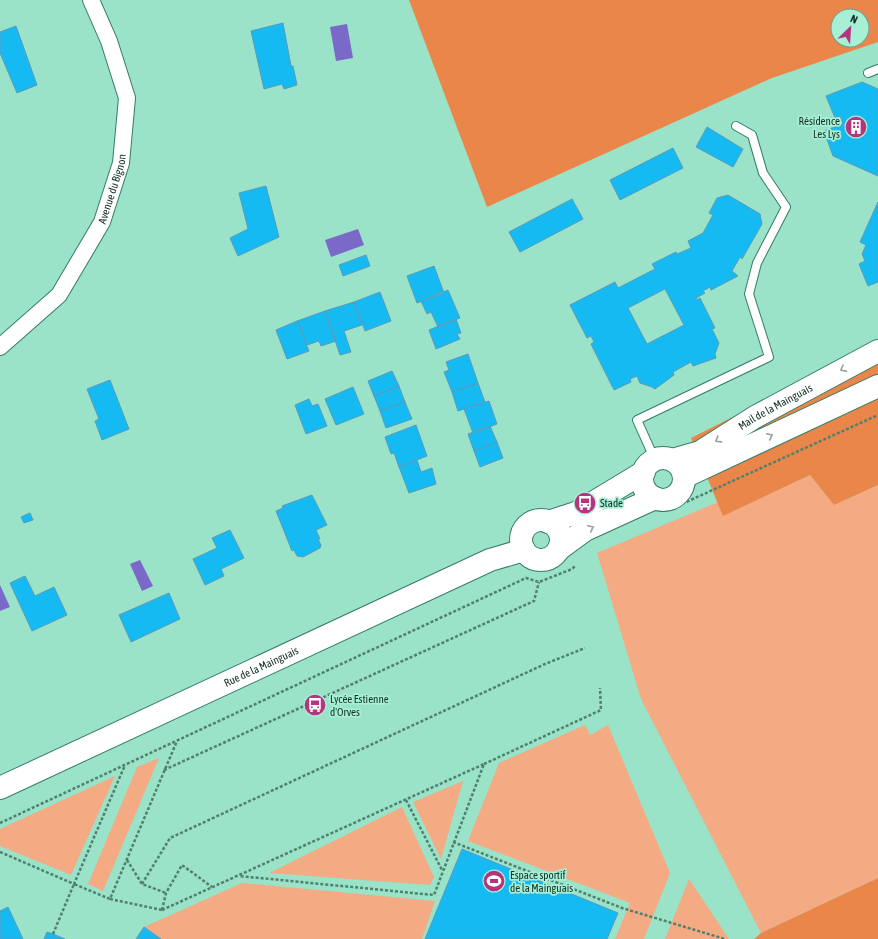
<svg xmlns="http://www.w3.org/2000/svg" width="878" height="939" font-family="'Asap Condensed',sans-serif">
  <rect width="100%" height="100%" fill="#9ae2c8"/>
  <path fill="#f4ab83" d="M810,475L834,505L878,485V878L761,933L641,699L597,553L718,502L724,515Z
    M585,725L590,735L608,725L670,873L644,939H615L630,903L468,841L499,763Z
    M159,758L103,891L88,884L137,767Z
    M115,776L71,875L0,846V829Z
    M463,781L441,859L413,802Z
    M402,807L434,877L430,885L269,873Z
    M689,879L729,939H665Z
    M242,883L435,901L422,939H161L144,927Z"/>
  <path fill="#ea864a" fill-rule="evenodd" d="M409,0H878V42L772,78L487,207ZM838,16H862V40H838Z
    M878,344V485L834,505L810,475L723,516L691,438Z
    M878,878V939H754L761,933Z"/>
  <path fill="#7b69c9" d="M347,24L353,58L336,61L330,27Z
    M358,229L364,245L331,257L325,240Z
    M140,560L153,586L142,591L130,564Z
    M0,585L10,607L0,611Z"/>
  <path fill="#15baf2" stroke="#5a9bb9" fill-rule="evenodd" d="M283,23L291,66H293L297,85L284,89L282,84L264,89L251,31Z
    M16,26L37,85L17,93L0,53V32Z
    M862,82L878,89V176L833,156L824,131L843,124L840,116L835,118L826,96Z
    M707,127L743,149L733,167L696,147Z
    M673,148L683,168L620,200L610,180Z
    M266,186L279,237L238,256L230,238L248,229L239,193Z
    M728,195L760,214L762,224L742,259L740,257L732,271L738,276L711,290L710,287L703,291L705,293L696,298L697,300L700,298L715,328L712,329L719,343L715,354L716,358L693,366L691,362L673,372L674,375L655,389L652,387L640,383L637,376L630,379L631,382L614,390L591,344L594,342L591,336L587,338L570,305L615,282L618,288L655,269L652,264L676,252L677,254L691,248L688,241L703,233L713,215L709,213L717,198ZM665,289L684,325L647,344L628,308Z
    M572,199L583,219L520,252L509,232Z
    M878,202V282L868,286L859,264L865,261L862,254L866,245L860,242Z
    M366,255L370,266L343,276L339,265Z
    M434,266L444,293L417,303L407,276Z
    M448,290L460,318L438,327L431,312L427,314L421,301Z
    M380,292L391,321L365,331L354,302Z
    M354,302L362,325L344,331L351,352L340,355L325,311Z
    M325,311L336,341L321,346L319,341L307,345L297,321Z
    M456,319L461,333L457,334L460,339L436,349L429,330Z
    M297,321L309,351L287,359L276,330Z
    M468,354L478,383L452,392L444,372L449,370L446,362Z
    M392,371L399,386L374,396L368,381Z
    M110,380L129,429L102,440L95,421L99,419L87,389Z
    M478,383L485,402L458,411L452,392Z
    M399,386L405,402L380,411L374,396Z
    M353,387L364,414L336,425L325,399Z
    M309,399L312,406L318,404L327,426L306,434L295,405Z
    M489,401L497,424L473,433L464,409Z
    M405,402L412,419L386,428L380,411Z
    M416,425L427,456L399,467L394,453L391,454L385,437Z
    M490,426L497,442L474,451L468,434Z
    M497,442L503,458L480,467L474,451Z
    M417,460L421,472L432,468L436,484L409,493L399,467Z
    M312,495L327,525L316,530L320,539H318L321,545L320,548L303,557L297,556L294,550L292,551L276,511L283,508L282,506Z
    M30,513L33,520L24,523L21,517Z
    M230,530L244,558L221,569L224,576L205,585L193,559L217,548L212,538Z
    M25,576L35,596L54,587L67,615L32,631L10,583Z
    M169,593L180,619L131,642L119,615Z
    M462,849L618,913L607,939H425Z
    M8,907L23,939H0V911Z
    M144,927L161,939H136Z
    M47,932L53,934L65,939H44Z"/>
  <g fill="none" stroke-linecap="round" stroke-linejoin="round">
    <g stroke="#357c65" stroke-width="10">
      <path id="lane" d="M868,73L878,69
        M655,460L637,420L769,357L749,294L757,263L786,207L763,173L752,135L736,126"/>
    </g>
    <g stroke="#357c65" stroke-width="18">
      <g id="street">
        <path id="s1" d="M0,347L59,295L102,222L121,163L127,98L109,41L91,0"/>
      </g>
    </g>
    <g stroke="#357c65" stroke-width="24">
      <g id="secondary">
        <circle cx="663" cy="479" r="21"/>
        <path id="s2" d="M672,460L700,452L755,417L878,351"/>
        <path d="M684,477L878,386"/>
        <circle cx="541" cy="540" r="20"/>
        <path d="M548,522L576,513L644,472"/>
        <path d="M559,549L585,530L655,498"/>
        <path id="s3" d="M0,788L490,560L524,550"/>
      </g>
    </g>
    <path stroke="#4f8070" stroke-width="2.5" stroke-dasharray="3 2" stroke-linecap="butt" d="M673,508L878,415
      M484,764L601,710L600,688
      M164,770L534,601L539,582
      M406,800L442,870
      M0,823L526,578L539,582L572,569L576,565
      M453,842L622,908L725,939
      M0,852L74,884L125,765
      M127,860L142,884L166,893
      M142,884L170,838L545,664L585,648
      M110,899L162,910
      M162,910L484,764L434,895L239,876
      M162,910L166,893L182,865L212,887
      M53,934L74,884L110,899L177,741"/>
    <use href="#lane" stroke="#fff" stroke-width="8"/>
    <use href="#street" stroke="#fff" stroke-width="16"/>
    <use href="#secondary" stroke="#fff" stroke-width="22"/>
  </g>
  <defs><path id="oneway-chevron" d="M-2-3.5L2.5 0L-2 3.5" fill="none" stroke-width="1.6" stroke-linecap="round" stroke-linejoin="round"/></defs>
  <g stroke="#94a19d">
    <use href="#oneway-chevron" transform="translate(843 369) rotate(151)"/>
    <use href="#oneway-chevron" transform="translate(770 436) rotate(-25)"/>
    <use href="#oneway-chevron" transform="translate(718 440) rotate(148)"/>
    <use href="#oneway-chevron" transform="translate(591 528) rotate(-25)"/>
  </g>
  <defs>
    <g id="building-disc" transform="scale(1.15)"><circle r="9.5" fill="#b5347e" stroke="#a7efd5"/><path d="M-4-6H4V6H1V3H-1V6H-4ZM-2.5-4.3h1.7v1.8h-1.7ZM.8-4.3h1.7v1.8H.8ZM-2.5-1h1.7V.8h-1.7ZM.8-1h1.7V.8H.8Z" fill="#fff"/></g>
    <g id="bus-disc" transform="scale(1.15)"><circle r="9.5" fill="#b5347e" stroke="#a7efd5"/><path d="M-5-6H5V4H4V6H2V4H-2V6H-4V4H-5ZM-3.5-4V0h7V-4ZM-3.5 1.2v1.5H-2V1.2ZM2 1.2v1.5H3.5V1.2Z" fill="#fff"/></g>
    <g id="stadium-disc" transform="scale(1.15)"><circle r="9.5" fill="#b5347e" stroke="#a7efd5"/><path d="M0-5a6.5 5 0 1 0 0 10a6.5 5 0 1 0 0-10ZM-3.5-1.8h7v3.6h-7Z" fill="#fff"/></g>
  </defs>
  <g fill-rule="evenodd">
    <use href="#building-disc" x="856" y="127"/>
    <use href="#bus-disc" x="585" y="503"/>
    <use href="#bus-disc" x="315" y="705"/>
    <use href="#stadium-disc" x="494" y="881"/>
  </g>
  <g text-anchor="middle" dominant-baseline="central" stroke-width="3.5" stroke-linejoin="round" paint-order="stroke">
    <g font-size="11" fill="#112f26" stroke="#a7efd5" text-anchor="start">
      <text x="840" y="121" text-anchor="end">Résidence<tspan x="840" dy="13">Les Lys</tspan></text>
      <text x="600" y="503">Stade</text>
      <text x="330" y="699">Lycée Estienne<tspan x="330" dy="13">d'Orves</tspan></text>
      <text x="510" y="875">Espace sportif<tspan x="510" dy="13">de la Mainguais</tspan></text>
    </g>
    <g font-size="11" fill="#112f26" stroke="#a7efd5">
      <text stroke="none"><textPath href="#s1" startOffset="198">Avenue du Bignon</textPath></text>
      <text stroke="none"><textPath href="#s2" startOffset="117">Mail de la Mainguais</textPath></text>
      <text stroke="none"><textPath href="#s3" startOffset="288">Rue de la Mainguais</textPath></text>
    </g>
  </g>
  <g transform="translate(850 28) rotate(25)"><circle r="19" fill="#a7efd5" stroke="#6ba28f"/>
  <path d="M0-3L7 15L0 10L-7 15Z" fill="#b5347e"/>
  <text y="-6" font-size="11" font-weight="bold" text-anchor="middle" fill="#112f26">N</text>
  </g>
</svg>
